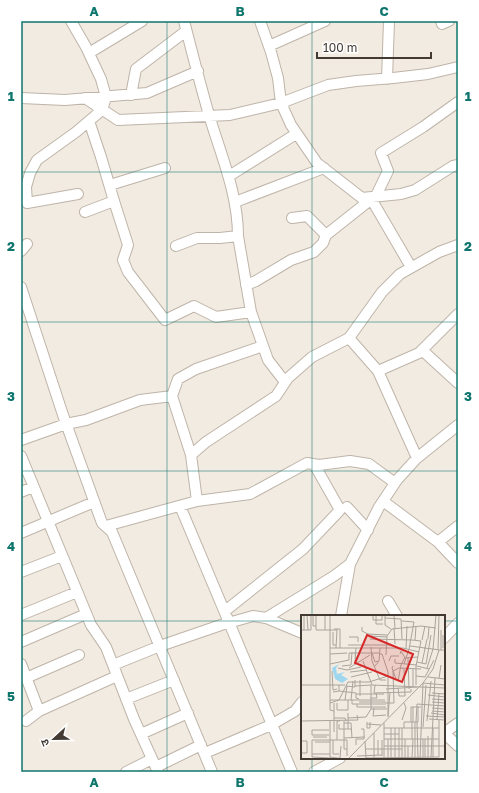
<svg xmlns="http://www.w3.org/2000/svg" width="479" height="793" font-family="'Golos Text','Noto Sans Devanagari',sans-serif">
  <rect width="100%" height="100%" fill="#f1ebe2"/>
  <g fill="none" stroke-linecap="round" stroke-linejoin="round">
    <g stroke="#bfb4a8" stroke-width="12">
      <path id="minor" d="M71,21L86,47L101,79L106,97L102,110L76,132L37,160L30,173L26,187L27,203L78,194
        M260,21L271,52L278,78L281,103L291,125L317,163L362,198L401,194L415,190L453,166L458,165
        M441,21L442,24L449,21
        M269,46L325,21
        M89,53L142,21
        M387,79L389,21
        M131,95L136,69L186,31
        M21,98L65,100L147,93L198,71
        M85,98L118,120L230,115L281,103L328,85L356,81L393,78L428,74L458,67
        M229,176L296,134
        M110,185L165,168
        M114,201L128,245L123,260L128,272L165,320L194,306L216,317L251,312
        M235,202L324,168
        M85,212L114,201L101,157L89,121
        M292,218L307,216L326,235L374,197
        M238,236L251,312L268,360L285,382
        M176,246L197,238H220L238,236C238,194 221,155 209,115C200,84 192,52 184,21
        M21,251L27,244
        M411,267L373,202L388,171L381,153L423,127L458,102
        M246,285L256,281L291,260L314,252L323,243L326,235
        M21,287L63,415L102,523L112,532L212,772
        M349,338L378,371L417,458
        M422,350L458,383
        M378,371L419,353L458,314
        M21,440L66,424L86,420L140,400L172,396
        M191,455L172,396L178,379L196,369L263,346
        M21,456L91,625L106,647L134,719L158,772
        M21,492L33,487
        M197,501L191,455L206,442L276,396L288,378L312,357L349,338L382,292L400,274L439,252L458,245
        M383,501L438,542L458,563
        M180,506L292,772
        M347,507L368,530
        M106,526L197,501L250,494L307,463L319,465L350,461L369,464L395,483
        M21,533L94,502
        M438,542L458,526
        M21,572L62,556
        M388,601L397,616
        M225,611L303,549L340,510L314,464
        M21,615L77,592
        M341,616L350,564
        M266,618L302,633
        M444,638L458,623
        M21,642L86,614
        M21,664L39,711
        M113,665L160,646L221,625L253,616L266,618L334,576L350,564L379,507L397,480L417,458L458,425
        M26,678L79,655
        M126,699L174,680
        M26,721L39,711L117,676
        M444,733L458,746
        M444,733L458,723
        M141,734L188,713
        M205,753L271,725L295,711L302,702
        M156,767L201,745
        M126,772L152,759
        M314,772L340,758"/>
    </g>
    <use href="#minor" stroke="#fff" stroke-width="10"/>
  </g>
  <path fill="none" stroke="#0f766e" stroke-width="1" stroke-opacity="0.55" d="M167,21V772M312,21V616M21,172H458M21,322H458M21,471H458M21,621H302M444,621H458M312,758V772"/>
  <g transform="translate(301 615)">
    <rect width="144" height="144" fill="#f1ebe2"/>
    <path d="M38,49L35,53L36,59L44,57L40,60L47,64L41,68L34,64L31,53Z" fill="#9fd8ee"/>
    <path fill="none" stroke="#aba49c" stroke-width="1" d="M3,0V15M6,0L7,15M12,0V11H15M15,0V15H36M24,0V15M29,0V95L33,96M72,0V5H81V0M75,0V9H82M84,0V10L90,14M93,0L94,13M135,0L132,34L138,35M84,3L100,4L101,24M101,6L113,7L108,34M61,12V16L67,19L86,20M93,13L94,29M33,14H39V33M0,15H10V0M32,17V30H35M142,20V33M70,21L86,22M48,22H57V27M69,24L111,25M127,24L128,12M111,25L120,26L115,51V70M114,25L115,11M121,25L124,11M47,30H90M109,31L124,33M70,32L71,46L79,65H85M29,33H102L118,37M35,33L36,14M123,33L132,34L126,53M105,34L106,11M137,35L138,0M140,35V15M54,37L55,49M71,38L74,47L77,46M29,39L46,38M78,39H81L87,57V102M99,39L100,36L104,43L117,42M85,40L86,21L91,14L120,11L135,13M107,43L108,74M94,44V48L116,50M62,46L71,70L144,73M88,46L90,41H98M54,47L55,33M116,47L125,49L130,20M121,48L126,24M29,49L48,45V38H78M103,49L108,34M41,51L50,50L51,37M74,51L78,46L79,33M92,51L91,53L95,64M116,51L128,54M37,53L46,55L60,52M48,53L69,40M112,54V71M31,56L32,75L36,74M49,57L66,55M115,61L124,62L133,45M50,62L71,57M127,62L144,64M138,63L140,50M59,65V81M97,66L100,50L104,42M0,70H44M74,70L73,78L110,77V74M45,71L54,72V65M54,71L70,70M97,73L98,81H104L103,54M85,74L116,72M38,76L55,78V83L58,84M32,77L38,76V70M131,78L144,79M55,79H70V70M83,79H70V94H86M127,80L144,82M69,83H76L75,78M131,84L144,85M29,85H84M44,85L46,71M50,85L52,66M51,85V89H85M58,87H85M131,87L144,88M29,88L38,85L47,67H68L87,61M36,88V95H47V85M85,88H93L92,56L98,53L120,54M56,89V92H85M117,92V107M73,93L72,101L85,100M131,93L144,94M131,96L144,97M130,98L144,100M87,101L89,77M125,101L144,102M33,103H44L45,106M47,103L65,102L70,94M128,104L144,105M101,105L105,93L103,88M136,105L138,78M138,105V142M0,106L57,105L56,100M29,106V142L44,144M43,106V134H46M126,106L130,66M66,107V109L80,110M110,107V92H120M111,107V124M112,107V92M115,107L116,89L144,91M116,107L117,143M43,108H50L51,123M83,108V143M38,109V114H51M66,109V113H69V107M122,112L125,70M83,113H138M90,113V143M94,113V143M98,113V142M101,113V142M103,113V107H117M132,113V142M47,114V98M33,117V88M73,118V143M83,119H98M28,120H11V115H28M127,121V142M12,122H26M43,123L64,122M83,124H138M104,124V142M114,124V107M122,124V142M124,124V142M32,125V139H38M36,125V106H39M77,125V140M81,125V141M0,126H6V138H0M64,126L65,143L138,142M14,127H29M55,130V124H63V114H60M83,131H107V142M107,131H144M65,134H101M11,139V142L30,143M29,139H11V125H46V141M56,141L81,140M111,142L112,124M130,142L134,63M39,143L40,131M114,143V124M47,144L122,68L132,54L138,35H144M87,144V124M119,144L122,68L144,70"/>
    <path fill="#d62828" fill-opacity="0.15" stroke="#d62828" stroke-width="2" d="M66,20L112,39L101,67L54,48Z"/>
    <rect width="144" height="144" fill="none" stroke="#423a33" stroke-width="2"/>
  </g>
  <rect width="479" height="793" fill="none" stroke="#ffffff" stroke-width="44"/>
  <g transform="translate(54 739) rotate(248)" stroke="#ffffff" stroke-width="3" paint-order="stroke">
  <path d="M0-3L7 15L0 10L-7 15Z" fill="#423a33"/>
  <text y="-6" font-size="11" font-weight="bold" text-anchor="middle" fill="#423a33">उ</text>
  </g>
  <path d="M317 52v6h114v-6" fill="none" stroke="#423a33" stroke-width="2"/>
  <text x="323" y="52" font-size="12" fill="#423a33" stroke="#ffffff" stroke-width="3" paint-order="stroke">100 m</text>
  <rect x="22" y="22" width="435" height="749" fill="none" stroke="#0f766e" stroke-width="1.5"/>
  <g font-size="13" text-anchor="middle" font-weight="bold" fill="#0f766e">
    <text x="94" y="16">A</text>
    <text x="240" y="16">B</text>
    <text x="384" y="16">C</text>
    <text x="11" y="101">1</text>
    <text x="468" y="101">1</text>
    <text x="11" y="251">2</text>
    <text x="468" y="251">2</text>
    <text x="11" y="401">3</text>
    <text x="468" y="401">3</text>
    <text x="11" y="551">4</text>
    <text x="468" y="551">4</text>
    <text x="11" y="701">5</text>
    <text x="468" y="701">5</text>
    <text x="94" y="787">A</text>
    <text x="240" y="787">B</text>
    <text x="384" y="787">C</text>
  </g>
</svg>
